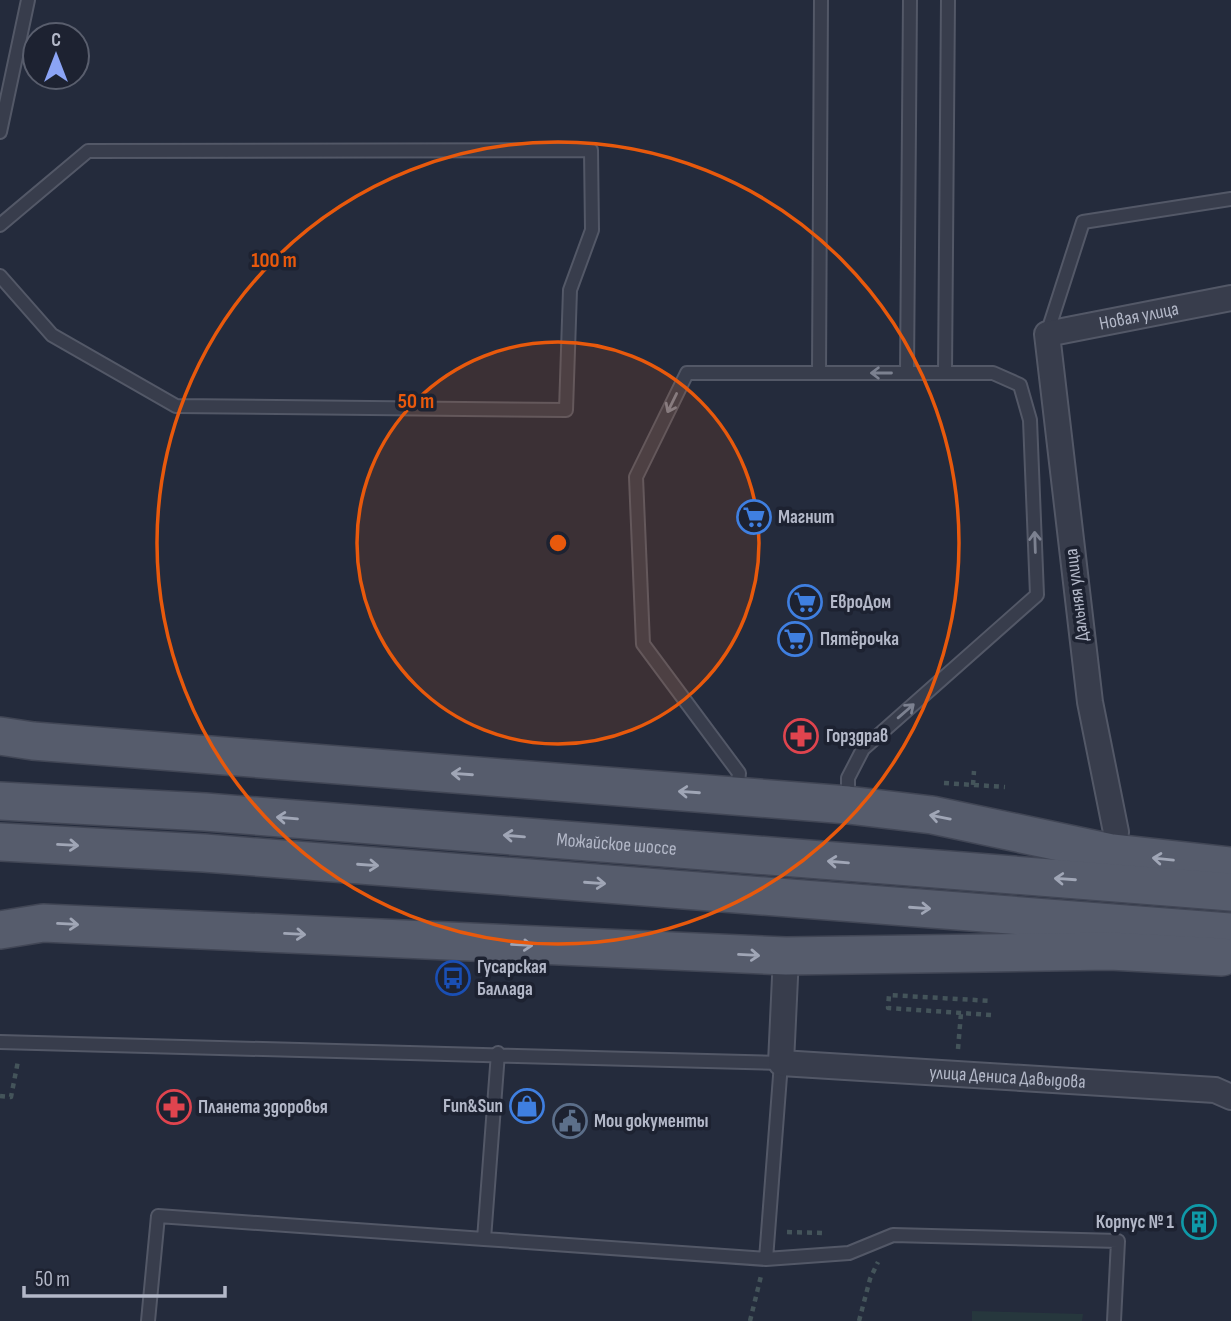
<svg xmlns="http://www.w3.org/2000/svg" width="1231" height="1321" font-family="'Sofia Sans Condensed',sans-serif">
  <rect width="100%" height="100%" fill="#242b3c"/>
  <path fill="#26373d" d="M972,1311L1083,1314L1082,1321H972Z"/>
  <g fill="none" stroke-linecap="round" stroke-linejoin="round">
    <g stroke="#535867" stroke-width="16">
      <path id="lane" d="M0,132L28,0
        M0,225L88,151L591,150L592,230L570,290L566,410L176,406L52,335L0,276
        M1047,334L1083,222L1231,199
        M819,373L821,0
        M907,373L910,0
        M945,373L948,0
        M737,794L739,773L643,644L636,477L687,373H993L1020,385L1030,420L1037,595L863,749L848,778V801
        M0,1042L781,1063L766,1259L849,1253L893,1235L1118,1241L1114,1321
        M498,1053L484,1239L766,1259
        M148,1321L158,1216L484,1239"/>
    </g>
    <g stroke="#535867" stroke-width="28">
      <g id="street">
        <path id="s1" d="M1112,853L1116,832L1090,702L1047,334L1231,298"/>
        <path id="s2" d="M786,956L781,1063L1215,1090L1231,1097"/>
      </g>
    </g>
    <g stroke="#414655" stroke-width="40">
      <g id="primary">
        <path d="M0,736L33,741L848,805L932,815L1112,853L1231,866"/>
        <path id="s3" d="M0,801L205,812L1231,892"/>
        <path d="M0,842L204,853L1231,932"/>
        <path d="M0,930L43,923L786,956L1110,951L1222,957"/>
      </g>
    </g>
    <path stroke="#44545a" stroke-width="4.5" stroke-dasharray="5 5" stroke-linecap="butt" d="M944,783L1005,787
      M973,785L974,771
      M991,1015L888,1008L889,995L992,1001
      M958,1049L961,1013
      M0,1096L11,1097L18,1061
      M787,1232L824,1233
      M750,1321L761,1276
      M859,1321L870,1279L878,1262"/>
    <use href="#lane" stroke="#383d4c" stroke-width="12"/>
    <use href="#street" stroke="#383d4c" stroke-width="24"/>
    <use href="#primary" stroke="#565c6c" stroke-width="37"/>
  </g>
  <defs><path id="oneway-shaft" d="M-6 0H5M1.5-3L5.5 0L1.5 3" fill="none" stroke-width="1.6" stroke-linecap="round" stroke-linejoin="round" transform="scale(1.75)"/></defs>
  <g stroke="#7c8190">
    <use href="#oneway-shaft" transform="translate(881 373) rotate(180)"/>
    <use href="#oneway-shaft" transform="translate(672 403) rotate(116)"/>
    <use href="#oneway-shaft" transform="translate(1035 542) rotate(-92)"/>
    <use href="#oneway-shaft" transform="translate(906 711) rotate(-41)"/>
  </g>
  <g stroke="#a0a6b6">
    <use href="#oneway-shaft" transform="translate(462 774) rotate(-176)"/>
    <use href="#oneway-shaft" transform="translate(689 792) rotate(-176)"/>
    <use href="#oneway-shaft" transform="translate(940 817) rotate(-169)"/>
    <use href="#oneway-shaft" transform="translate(287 818) rotate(-175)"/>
    <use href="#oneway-shaft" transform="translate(514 836) rotate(-175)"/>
    <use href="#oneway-shaft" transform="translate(68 845) rotate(3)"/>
    <use href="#oneway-shaft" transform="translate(1163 859) rotate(-174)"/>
    <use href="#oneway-shaft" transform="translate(838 862) rotate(-175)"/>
    <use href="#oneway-shaft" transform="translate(368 865) rotate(4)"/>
    <use href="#oneway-shaft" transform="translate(1065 879) rotate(-176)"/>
    <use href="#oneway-shaft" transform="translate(595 883) rotate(4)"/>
    <use href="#oneway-shaft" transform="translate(920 908) rotate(4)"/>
    <use href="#oneway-shaft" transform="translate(68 924) rotate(3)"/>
    <use href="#oneway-shaft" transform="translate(295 934) rotate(3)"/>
    <use href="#oneway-shaft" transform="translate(522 945) rotate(3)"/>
    <use href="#oneway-shaft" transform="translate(749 955) rotate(3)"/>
  </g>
  <circle cx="558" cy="543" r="201" fill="#e8590c" fill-opacity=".12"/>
  <g fill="none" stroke="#e8590c" stroke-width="3.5">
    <circle cx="558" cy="543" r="201"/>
    <circle cx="558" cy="543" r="401"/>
  </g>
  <defs>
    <g id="supermarket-ring" transform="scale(1.75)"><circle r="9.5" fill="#1d2231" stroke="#3f7fe0" stroke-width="1.5"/><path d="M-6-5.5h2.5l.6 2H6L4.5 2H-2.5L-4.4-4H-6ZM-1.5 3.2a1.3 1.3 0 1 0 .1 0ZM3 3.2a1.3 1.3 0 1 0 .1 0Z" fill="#3f7fe0"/></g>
    <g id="pharmacy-ring" transform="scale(1.75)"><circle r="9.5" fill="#1d2231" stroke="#e0444e" stroke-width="1.5"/><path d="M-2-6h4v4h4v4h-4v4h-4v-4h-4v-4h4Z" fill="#e0444e"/></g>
    <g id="bus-ring" transform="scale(1.75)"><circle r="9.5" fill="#1d2231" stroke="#1a4fb4" stroke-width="1.5"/><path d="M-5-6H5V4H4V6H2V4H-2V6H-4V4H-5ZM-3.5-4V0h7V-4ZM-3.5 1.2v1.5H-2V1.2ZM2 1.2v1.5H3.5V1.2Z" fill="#1a4fb4"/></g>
    <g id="shop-ring" transform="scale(1.75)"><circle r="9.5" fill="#1d2231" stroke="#3f7fe0" stroke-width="1.5"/><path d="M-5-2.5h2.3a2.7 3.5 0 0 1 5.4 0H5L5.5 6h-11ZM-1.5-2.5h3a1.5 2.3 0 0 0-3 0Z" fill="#3f7fe0"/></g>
    <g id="civic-ring" transform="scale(1.75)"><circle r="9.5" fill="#1d2231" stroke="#5c6f8a" stroke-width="1.5"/><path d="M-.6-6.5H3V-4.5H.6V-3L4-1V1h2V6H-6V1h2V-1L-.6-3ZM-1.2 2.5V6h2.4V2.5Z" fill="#5c6f8a"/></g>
    <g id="building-ring" transform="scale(1.75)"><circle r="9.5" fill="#1d2231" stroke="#0f9aa8" stroke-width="1.5"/><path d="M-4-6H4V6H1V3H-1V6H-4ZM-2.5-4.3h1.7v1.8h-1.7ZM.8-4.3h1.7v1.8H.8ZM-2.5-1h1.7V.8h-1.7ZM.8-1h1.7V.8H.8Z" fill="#0f9aa8"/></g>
  </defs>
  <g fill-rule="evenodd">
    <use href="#supermarket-ring" x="754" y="517"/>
    <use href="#supermarket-ring" x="805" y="602"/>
    <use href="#supermarket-ring" x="795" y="639"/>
    <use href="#pharmacy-ring" x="801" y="736"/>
    <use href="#bus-ring" x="453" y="978"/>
    <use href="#shop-ring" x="527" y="1106"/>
    <use href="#pharmacy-ring" x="174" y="1107"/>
    <use href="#civic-ring" x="570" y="1121"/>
    <use href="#building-ring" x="1199" y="1222"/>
  </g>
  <g text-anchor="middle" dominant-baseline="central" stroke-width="7" stroke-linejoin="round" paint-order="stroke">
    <g font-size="19" fill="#b3b8c8" stroke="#1d2231">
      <text stroke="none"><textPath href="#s1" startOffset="618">Новая улица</textPath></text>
      <text transform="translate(1077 595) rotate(-97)">Дальняя улица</text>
      <text stroke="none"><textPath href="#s3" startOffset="618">Можайское шоссе</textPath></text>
      <text stroke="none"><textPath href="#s2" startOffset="334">улица Дениса Давыдова</textPath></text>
    </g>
    <g font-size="19" font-weight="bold" fill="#b3b8c8" stroke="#1d2231" text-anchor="start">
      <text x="778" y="517">Магнит</text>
      <text x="830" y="602">ЕвроДом</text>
      <text x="820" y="639">Пятёрочка</text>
      <text x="826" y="736">Горздрав</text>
      <text x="477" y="967">Гусарская<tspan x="477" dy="22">Баллада</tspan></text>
      <text x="503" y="1106" text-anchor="end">Fun&amp;Sun</text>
      <text x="198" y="1107">Планета здоровья</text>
      <text x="594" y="1121">Мои документы</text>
      <text x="1174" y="1222" text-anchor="end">Корпус № 1</text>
    </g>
  </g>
  <circle cx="558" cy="543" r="10" fill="#e8590c" stroke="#1d2231" stroke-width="3.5"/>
  <g font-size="21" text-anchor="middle" font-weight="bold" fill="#e8590c" stroke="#1d2231" stroke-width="7" stroke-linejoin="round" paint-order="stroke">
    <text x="274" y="267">100 m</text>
    <text x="416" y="408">50 m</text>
  </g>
  <g transform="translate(56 56)"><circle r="33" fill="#1d2231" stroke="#595e6d" stroke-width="2"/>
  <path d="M0-5L12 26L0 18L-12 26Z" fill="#8ba4f5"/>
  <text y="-10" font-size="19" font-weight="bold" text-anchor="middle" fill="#b3b8c8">С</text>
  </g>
  <path d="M24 1286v10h201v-10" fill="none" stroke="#b3b8c8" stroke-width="3.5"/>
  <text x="35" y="1286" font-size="21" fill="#b3b8c8" stroke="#1d2231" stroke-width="5" paint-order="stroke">50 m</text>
</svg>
